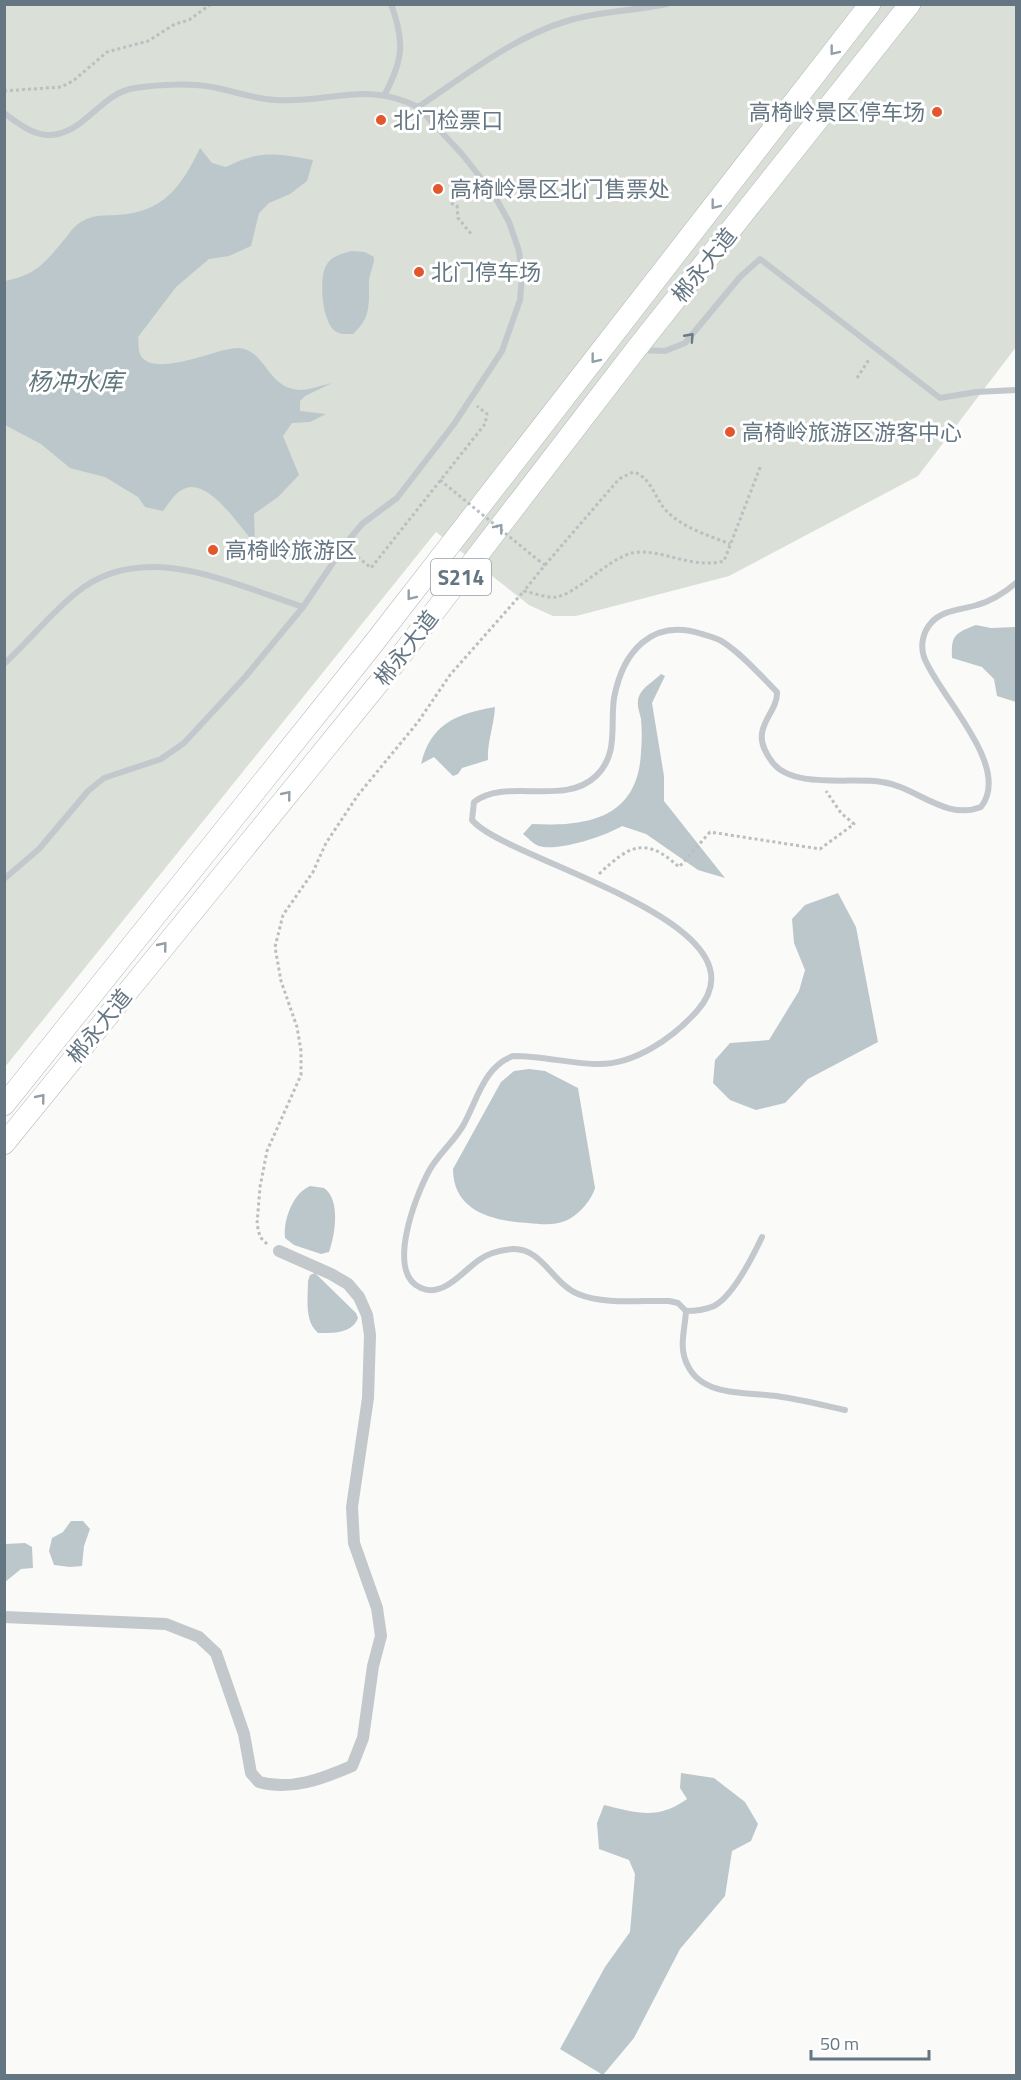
<svg xmlns="http://www.w3.org/2000/svg" width="1021" height="2080" font-family="'Titillium Web','Noto Sans SC',sans-serif">
  <rect width="100%" height="100%" fill="#fafaf8"/>
  <path fill="#dadfd7" d="M5,5H1016V347L918,476L729,576L576,616H553L529,605L436,532L5,1067Z"/>
  <path fill="#bbc7cb" d="M200,148L212,163L226,167C259,150 277,153 313,160L307,181L290,194L269,203L259,213L251,246L229,256L209,259L176,287L138,337C139,341 138,346 139,351C147,383 218,347 238,348C267,350 266,388 300,390C310,390 322,385 332,383L305,396L300,401V411L326,414L310,422L292,423L283,436L299,475L278,497L254,514L255,544C240,527 210,480 186,488C176,491 169,503 163,511L145,507L138,497L105,477L70,468L41,444L5,425V281C35,275 44,264 63,241C68,236 72,228 78,224C93,214 100,216 117,215C163,213 182,186 200,148Z
    M351,251L365,252L374,257C374,268 368,275 369,286C369,306 370,319 353,334C346,334 340,335 335,331C322,322 318,277 327,264C332,256 342,254 351,251Z
    M976,625L991,628L1016,627V702L997,696L994,679L982,667L952,658C951,635 955,633 976,625Z
    M661,674L665,676L652,703L664,776V801L725,878L698,870L646,834L622,826C606,836 557,852 539,846C533,844 527,837 523,834L532,824C588,827 638,818 641,752C642,741 642,730 641,719C640,714 637,707 638,701C639,689 653,682 661,674Z
    M495,707C494,726 487,742 488,760L462,768L458,774L453,776L434,757L421,764C431,723 457,714 495,707Z
    M838,893L856,927L878,1042L808,1079L785,1103L756,1110L730,1100L713,1083L715,1060L730,1043L769,1040L799,991L805,970L794,943L792,919L805,905Z
    M529,1069L545,1071L578,1088L595,1188C591,1201 578,1216 565,1221C553,1226 540,1224 528,1223C494,1221 453,1212 453,1169L501,1082L514,1071Z
    M310,1186L324,1188C341,1200 335,1235 329,1252L321,1254L294,1245L285,1238C283,1220 293,1193 310,1186Z
    M315,1273L356,1313L358,1318C352,1334 332,1333 318,1333C304,1321 308,1298 308,1281L310,1275Z
    M71,1521H83L90,1529L84,1546L82,1566L70,1567L54,1565L49,1551L52,1538L63,1532Z
    M25,1543L32,1547L33,1568L21,1569L5,1582V1544Z
    M681,1773L714,1778L745,1802L758,1824L751,1841L732,1851L725,1896L680,1949L634,2038L603,2075L560,2049L605,1967L630,1932L635,1874L629,1860L599,1849L597,1823L604,1805C637,1813 658,1820 687,1799L680,1788Z"/>
  <g fill="none" stroke-linecap="round" stroke-linejoin="round">
    <g stroke="#b4b9bd" stroke-width="22">
      <path id="trunk" d="M4,1105L370,648L870,4
        M4,1144L395,663L637,348L910,4"/>
    </g>
    <path stroke="#bbbfc2" stroke-width="3" stroke-dasharray="3 3" stroke-linecap="butt" d="M4,91L61,87L73,81L107,52L148,41L175,24L189,20L211,4
      M451,203L457,206L458,218L472,235
      M857,378L870,358
      M353,553L371,568L485,424L487,414L477,406
      M538,560L545,565L524,591C534,593 546,598 556,597C577,594 606,560 632,553C659,547 692,570 724,561L761,465
      M545,565L619,479L633,472C649,476 654,494 663,507C679,527 708,535 730,544
      M599,874C630,845 645,836 679,867L710,832L820,849L854,824L841,813L826,791
      M267,1244L260,1237L257,1224L260,1187L267,1151L301,1075V1051L297,1027L281,981L275,947L283,915L313,872L326,843L358,795L418,722L450,675L524,591"/>
    <path stroke="#c3c8cc" stroke-width="6" d="M385,94C403,60 405,42 391,4
      M4,113C20,125 37,139 58,134C88,127 104,92 135,88C160,84 193,83 217,88C236,92 256,99 275,100C329,104 365,80 418,107C465,76 513,37 567,21C599,11 634,11 667,4
      M641,350L665,351L685,343L740,277L760,259L940,398L976,392L1016,390
      M4,664C29,641 50,614 76,593C143,538 232,584 303,607
      M4,879L39,849L88,791L104,778L161,759L184,743L246,676L303,607L347,542L362,524L397,498L454,424L502,351L520,300L522,276L519,251L509,222L493,193L461,153L418,107
      M686,1311C696,1311 705,1310 714,1306C733,1296 753,1256 762,1237
      M845,1410C822,1405 799,1399 776,1396C748,1392 703,1397 688,1366C678,1348 685,1330 686,1311L678,1303L669,1301C640,1300 605,1305 578,1294C553,1284 542,1248 513,1249C501,1250 490,1252 479,1260C463,1271 443,1298 421,1288C385,1273 416,1195 429,1171C438,1154 455,1141 464,1124C478,1098 484,1067 513,1056C541,1056 568,1063 595,1064C633,1066 673,1038 697,1011C776,922 505,861 472,820L474,802C506,777 564,807 596,776C619,754 610,726 614,698C623,651 652,618 702,634C709,636 717,638 723,642C743,655 760,675 777,692C778,716 745,728 773,763C793,789 852,777 882,782C917,787 945,821 981,807C1013,766 937,694 924,657C920,645 923,632 931,623C942,610 961,610 977,605C992,601 1004,593 1016,583"/>
    <path stroke="#c3c8cc" stroke-width="12" d="M4,1617L166,1624L199,1637L216,1653L244,1734L251,1773L259,1782C291,1791 322,1779 352,1766L363,1738L373,1666L381,1636L377,1608L354,1543L352,1507L368,1398L370,1335L367,1315L359,1297L348,1284L331,1274L279,1251"/>
    <use href="#trunk" stroke="#fff" stroke-width="21"/>
    <path stroke="#bbbfc2" stroke-width="3" stroke-dasharray="3 3" stroke-linecap="butt" d="M440,480L538,560"/>
  </g>
  <defs><path id="oneway-chevron" d="M-2-3.5L2.5 0L-2 3.5" fill="none" stroke-width="1.6" stroke-linecap="round" stroke-linejoin="round" transform="scale(1.5)"/></defs>
  <g stroke="#939fa8">
    <use href="#oneway-chevron" transform="translate(834 51) rotate(128)"/>
    <use href="#oneway-chevron" transform="translate(715 205) rotate(128)"/>
    <use href="#oneway-chevron" transform="translate(595 359) rotate(128)"/>
    <use href="#oneway-chevron" transform="translate(499 528) rotate(-52)"/>
    <use href="#oneway-chevron" transform="translate(411 596) rotate(128)"/>
    <use href="#oneway-chevron" transform="translate(287 795) rotate(-51)"/>
    <use href="#oneway-chevron" transform="translate(163 946) rotate(-51)"/>
    <use href="#oneway-chevron" transform="translate(41 1098) rotate(-51)"/>
  </g>
  <use stroke="#6a7a87" href="#oneway-chevron" transform="translate(690 337) rotate(-48)"/>
  <g fill="#e4572e" stroke="#fff" stroke-width="2">
    <circle cx="937" cy="112" r="6"/>
    <circle cx="381" cy="120" r="6"/>
    <circle cx="438" cy="189" r="6"/>
    <circle cx="419" cy="272" r="6"/>
    <circle cx="730" cy="432" r="6"/>
    <circle cx="213" cy="550" r="6"/>
  </g>
  <g text-anchor="middle" dominant-baseline="central" stroke-width="6" stroke-linejoin="round" paint-order="stroke">
    <rect fill="#fff" stroke="#939fa8" stroke-width="1.5" x="431" y="559" width="60" height="36" rx="4.5"/>
    <g font-size="21" font-weight="bold" fill="#657683">
      <text x="461" y="577">S214</text>
    </g>
    <g font-size="22" fill="#657683" stroke="#fff" text-anchor="start">
      <text x="925" y="112" text-anchor="end">高椅岭景区停车场</text>
      <text x="393" y="120">北门检票口</text>
      <text x="450" y="189">高椅岭景区北门售票处</text>
      <text x="431" y="272">北门停车场</text>
      <text x="742" y="432">高椅岭旅游区游客中心</text>
      <text x="225" y="550">高椅岭旅游区</text>
    </g>
    <g font-size="22" fill="#657683" stroke="#fff">
      <text transform="translate(704 265) rotate(-51)">郴永大道</text>
      <text transform="translate(406 648) rotate(-52)">郴永大道</text>
      <text transform="translate(99 1026) rotate(-51)">郴永大道</text>
    </g>
    <g font-size="24" font-style="italic" fill="#60757c" stroke="#fff">
      <text x="75" y="381">杨冲水库</text>
    </g>
  </g>
  <rect width="1021" height="2080" fill="none" stroke="#657683" stroke-width="12"/>
  <path d="M811 2050v9h118v-9" fill="none" stroke="#657683" stroke-width="3"/>
  <text x="820" y="2050" font-size="18" fill="#657683" stroke="#ffffff" stroke-width="4.5" paint-order="stroke">50 m</text>
</svg>
